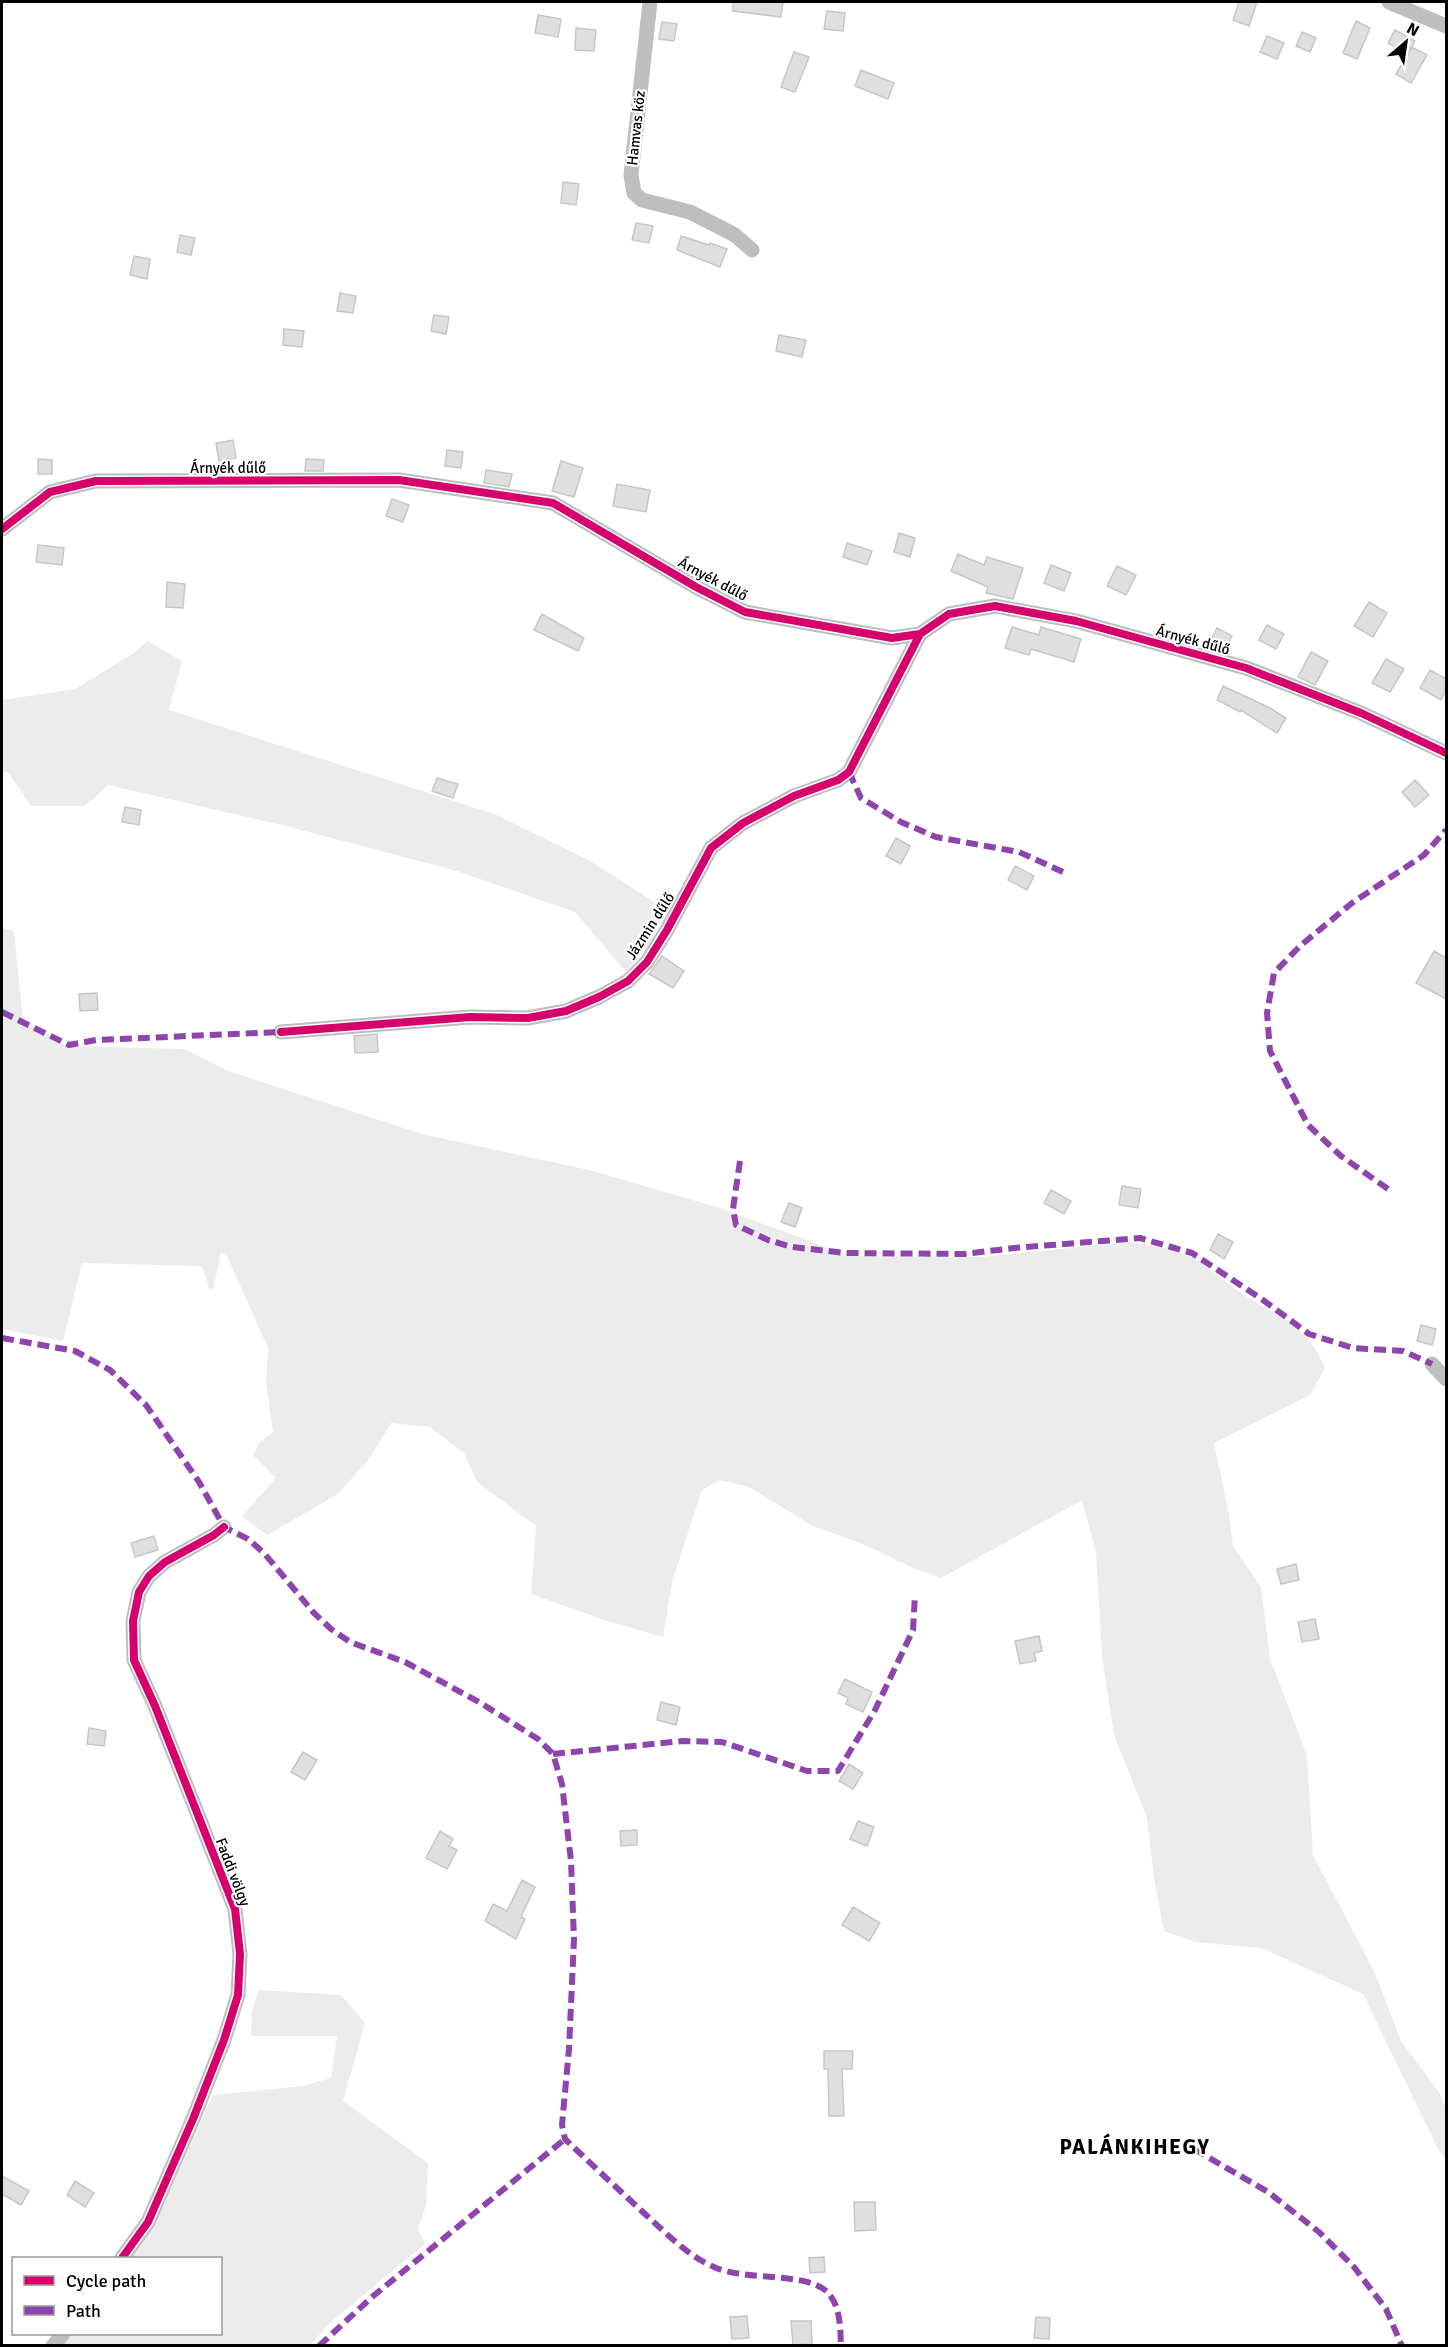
<svg xmlns="http://www.w3.org/2000/svg" width="1448" height="2347" font-family="Signika,sans-serif">
  <rect width="100%" height="100%" fill="#fff"/>
  <path fill="#ececec" d="M147,641L182,661L169,710L497,815L590,861L665,909L652,941L626,972L575,912L457,871L286,826L108,785L85,806H31L8,772H2V700L75,689L137,651Z
    M2,928L14,931L23,1020L66,1046L184,1049L228,1071L422,1134L589,1170L720,1208L850,1256L982,1257L1129,1242C1152,1245 1180,1249 1200,1262C1214,1272 1227,1283 1241,1293C1280,1319 1304,1320 1325,1368L1310,1395L1214,1443L1229,1514L1233,1546L1261,1587L1270,1659L1307,1755L1313,1855L1374,1971L1401,2041L1439,2092L1446,2109V2159L1439,2151L1363,1994L1262,1948L1195,1942L1164,1931L1154,1878L1147,1818L1114,1735L1102,1656L1096,1552L1082,1500L941,1578L911,1567L863,1544L813,1526L749,1487L720,1480L702,1490L672,1582L663,1637L607,1621L531,1594L536,1526L477,1482L464,1453L430,1427L391,1423L369,1459L338,1494L267,1535L242,1516L276,1478L253,1455L259,1443L273,1432L266,1383L268,1348L227,1256L221,1253L213,1290L209,1289L205,1274L201,1266L82,1263L63,1341L2,1329Z
    M259,1990L341,1995L365,2023L343,2101L428,2163L426,2205L418,2229L425,2244L332,2321L310,2345L60,2346L70,2334H220V2258H126L163,2206L213,2095L303,2086L331,2078L337,2036H251L252,2011Z"/>
  <path fill="#dfdfdf" stroke="#c7c7c7" stroke-width="1.5" d="M733,2H783L781,17L733,11Z
    M1239,2H1257L1249,26L1233,20Z
    M827,11L845,13L843,31L824,29Z
    M538,15L561,19L558,37L535,33Z
    M1356,21L1370,28L1357,59L1343,53Z
    M662,22L677,24L674,41L659,39Z
    M576,28L596,30L594,51L575,50Z
    M1395,30L1415,41L1408,54L1388,43Z
    M1302,32L1316,38L1310,52L1296,46Z
    M1267,36L1284,43L1277,59L1260,52Z
    M1412,47L1427,55L1411,83L1396,74Z
    M794,52L809,57L795,92L781,87Z
    M861,70L894,83L888,99L855,86Z
    M563,182L579,184L576,205L561,203Z
    M636,223L653,226L649,243L632,240Z
    M180,235L195,238L191,255L177,252Z
    M681,236L709,245L710,243L727,249L720,267L677,250Z
    M134,256L150,259L147,279L130,275Z
    M340,293L356,296L353,313L337,311Z
    M434,315L449,317L446,334L431,331Z
    M284,329L304,331L302,347L283,345Z
    M779,335L806,340L802,357L776,351Z
    M233,440L236,458L219,461L216,443Z
    M447,450L463,452L461,468L445,466Z
    M38,459L52,460V474H38Z
    M306,459L324,460L323,471H305Z
    M561,461L583,468L574,497L552,491Z
    M486,470L512,474L509,487L484,483Z
    M617,484L650,490L646,512L613,506Z
    M392,499L409,505L403,522L386,516Z
    M899,533L915,538L910,557L894,552Z
    M847,543L872,551L867,565L843,557Z
    M38,545L64,548L62,565L36,562Z
    M958,554L984,565L987,557L1023,568L1013,599L986,593L988,587L951,571Z
    M1051,565L1071,573L1064,591L1044,583Z
    M1117,566L1136,575L1126,595L1107,586Z
    M167,582L185,584L183,608L166,607Z
    M1369,602L1387,613L1373,637L1354,626Z
    M542,614L584,638L578,651L534,630Z
    M1267,625L1284,634L1276,649L1259,640Z
    M1012,627L1039,635L1041,627L1081,639L1074,662L1031,649L1029,655L1005,648Z
    M1217,628L1232,636L1223,652L1207,647Z
    M1311,652L1328,661L1315,685L1298,677Z
    M1386,659L1404,669L1390,692L1372,683Z
    M1430,670L1446,679V689L1441,700L1420,688Z
    M1223,686L1268,707L1286,718L1277,733L1241,710L1240,712L1217,700Z
    M437,778L458,784L453,798L432,791Z
    M1415,780L1429,795L1415,807L1402,792Z
    M125,807L141,810L139,825L122,822Z
    M896,838L910,846L901,864L886,856Z
    M1015,866L1034,876L1027,890L1008,880Z
    M1434,951L1446,958V999L1416,983Z
    M662,956L684,971L673,988L649,974Z
    M97,993L98,1010L80,1011L79,994Z
    M377,1034L378,1052L355,1053L354,1036Z
    M1122,1186L1141,1189L1138,1208L1119,1205Z
    M1051,1190L1071,1201L1064,1214L1044,1203Z
    M789,1203L802,1208L795,1227L781,1222Z
    M1218,1234L1233,1242L1224,1259L1210,1250Z
    M1421,1325L1436,1329L1432,1345L1417,1341Z
    M154,1536L158,1550L135,1557L131,1543Z
    M1296,1564L1299,1580L1281,1584L1277,1569Z
    M1315,1619L1319,1639L1302,1642L1298,1622Z
    M1039,1636L1042,1651L1034,1653L1036,1661L1020,1664L1015,1641Z
    M845,1679L872,1692L863,1712L846,1704L848,1698L838,1693Z
    M661,1702L680,1707L676,1725L657,1720Z
    M89,1728L106,1731L104,1746L87,1744Z
    M303,1752L317,1760L305,1780L291,1772Z
    M849,1764L863,1773L853,1789L839,1781Z
    M858,1821L874,1827L867,1846L850,1839Z
    M637,1830V1845L621,1846L620,1831Z
    M440,1831L453,1839L449,1846L457,1850L447,1869L426,1858Z
    M522,1880L535,1887L521,1917L525,1919L516,1939L485,1921L493,1904L507,1911Z
    M853,1907L880,1923L869,1941L842,1925Z
    M824,2051H853L852,2069H842L844,2116H829L828,2069H824Z
    M2,2176L29,2191L21,2205L2,2194Z
    M75,2181L94,2193L85,2207L67,2195Z
    M854,2202H875L876,2230L855,2231Z
    M824,2257L825,2272L810,2273L809,2258Z
    M747,2316L749,2338L732,2339L730,2317Z
    M1036,2317L1050,2318L1049,2339L1034,2338Z
    M791,2321H811L812,2344L793,2345Z"/>
  <g fill="none" stroke-linecap="round" stroke-linejoin="round">
    <path stroke="#bebebe" stroke-width="15" d="M650,2L631,175L634,193L642,200L690,212L735,235L752,250
      M1389,2L1446,26
      M2,529L50,492L96,481L399,480L553,503L696,587L745,612L892,638L920,634L949,614L995,606L1076,621L1246,668L1361,713L1446,753
      M281,1032L470,1017L528,1018L566,1011L599,997L628,981L647,962L667,930L711,848L743,823L794,796L838,780L849,772L920,634
      M1432,1364L1446,1379
      M122,2258L148,2222L193,2119L224,2040L238,1995L240,1954L235,1909L155,1706L134,1660L133,1621L139,1592L149,1576L165,1562L214,1535L224,1527
      M53,2346L63,2334"/>
    <path stroke="#8e44ad" stroke-width="6" stroke-dasharray="12 6" stroke-linecap="butt" d="M849,772L861,798L901,822L936,837L1019,852L1063,872
      M2,1012L69,1045L96,1040L281,1032
      M740,1161L733,1209L736,1225L768,1240L792,1247L846,1253L964,1254L1014,1248L1140,1238L1192,1253L1263,1300L1309,1334L1353,1348L1403,1351L1432,1364
      M1388,1189L1341,1156L1308,1125L1270,1051L1267,1013L1274,973L1300,946L1352,903L1424,855L1446,830
      M2,1338L75,1351L110,1370L146,1405L199,1482L224,1527L248,1539L264,1553L314,1613L331,1629L350,1642L405,1662L479,1702L538,1739L553,1754L562,1784L571,1861L574,1939L569,2049L562,2125L565,2139C591,2164 618,2189 645,2214C666,2233 688,2256 714,2267C745,2281 802,2272 825,2290C841,2304 840,2326 841,2346
      M553,1754L683,1741L722,1742L807,1771H838L875,1710L913,1630L915,1595
      M1194,2149L1268,2192L1319,2232L1354,2267L1386,2309L1402,2346
      M319,2346L372,2297L565,2139"/>
    <g stroke="#fff" stroke-width="11">
      <path id="cycleway" d="M2,529L50,492L96,481L399,480L553,503L696,587L745,612L892,638L920,634L949,614L995,606L1076,621L1246,668L1361,713L1446,753
        M281,1032L470,1017L528,1018L566,1011L599,997L628,981L647,962L667,930L711,848L743,823L794,796L838,780L849,772L920,634
        M122,2258L148,2222L193,2119L224,2040L238,1995L240,1954L235,1909L155,1706L134,1660L133,1621L139,1592L149,1576L165,1562L214,1535L224,1527"/>
    </g>
    <use href="#cycleway" stroke="#d6006c" stroke-width="8"/>
  </g>
  <g text-anchor="middle" dominant-baseline="central" stroke-width="4.5" stroke-linejoin="round" paint-order="stroke">
    <g font-size="15" fill="#000" stroke="#fff">
      <text transform="translate(636 128) rotate(-84)">Hamvas köz</text>
      <text x="228" y="468">Árnyék dűlő</text>
      <text transform="translate(713 579) rotate(28)">Árnyék dűlő</text>
      <text transform="translate(1193 640) rotate(15)">Árnyék dűlő</text>
      <text transform="translate(650 926) rotate(-57)">Jázmin dűlő</text>
      <text transform="translate(233 1872) rotate(69)">Faddi völgy</text>
    </g>
    <g font-size="21" font-weight="bold" letter-spacing="1.5" fill="#000" stroke="#fff">
      <text x="1135" y="2147">PALÁNKIHEGY</text>
    </g>
  </g>
  <rect width="1448" height="2347" fill="none" stroke="#000000" stroke-width="6"/>
  <rect x="12" y="2257" width="210" height="78" fill="#ffffff" stroke="#999999" stroke-width="1.5"/>
  <rect x="24" y="2276" width="30" height="9" fill="#d6006c" stroke="#999999" stroke-width="1.5"/>
  <text x="66" y="2287" font-size="18" fill="#000000">Cycle path</text>
  <rect x="24" y="2306" width="30" height="9" fill="#8e44ad" stroke="#999999" stroke-width="1.5"/>
  <text x="66" y="2317" font-size="18" fill="#000000">Path</text>
  <g transform="translate(1406 42) rotate(29)" stroke="#ffffff" stroke-width="4.5" paint-order="stroke">
  <path d="M0-4.5L10 22L0 15L-10 22Z" fill="#000000"/>
  <text y="-9" font-size="16" font-weight="bold" text-anchor="middle" fill="#000000">N</text>
  </g>
</svg>
